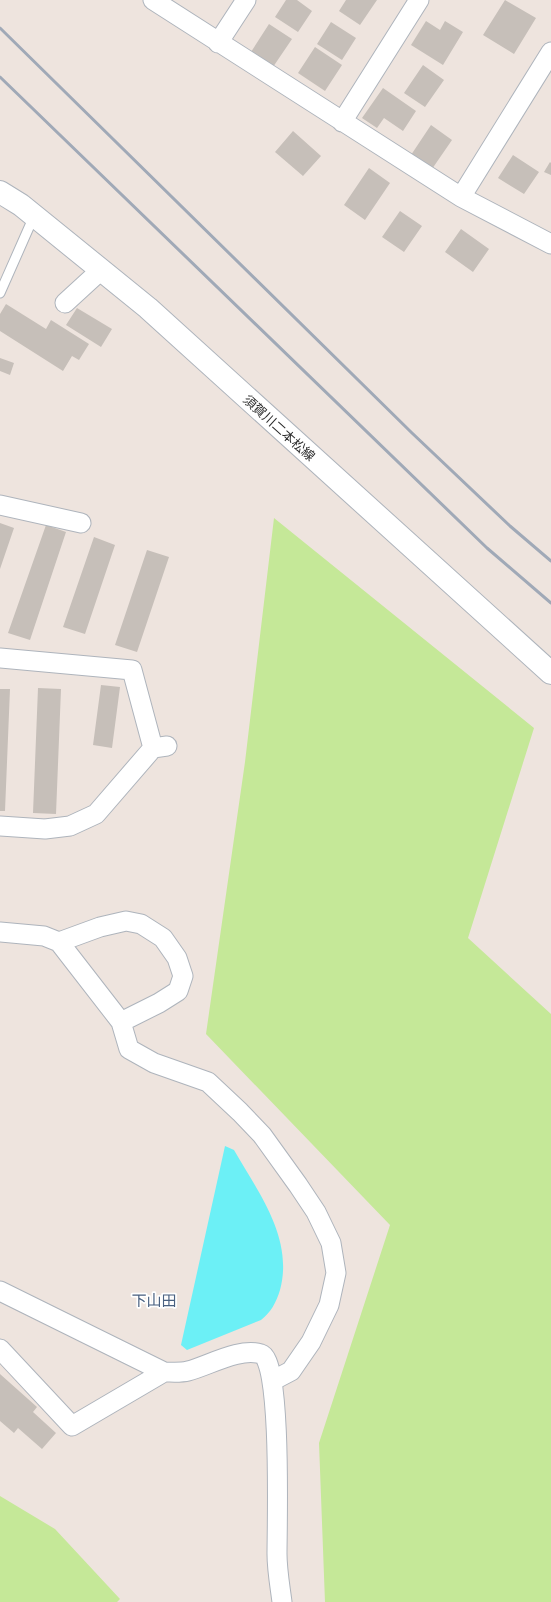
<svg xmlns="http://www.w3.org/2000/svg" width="551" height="1602" font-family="'Roboto Condensed','Noto Sans JP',sans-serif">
  <rect width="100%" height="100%" fill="#eee4de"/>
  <path fill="#c5e898" d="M274,518L534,728L468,938L551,1014V1602H325L319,1443L390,1225L206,1034L245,762Z
    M0,1496L55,1529L120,1599L117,1602H0Z"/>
  <path fill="#6cf0f6" d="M225,1146L234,1150C258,1192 294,1238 280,1290C276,1303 271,1312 261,1320L187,1350L181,1345Z"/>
  <path fill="#c6bfb9" d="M286,0H297L312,11L298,32L275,17Z
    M346,0H377L360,25L339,11Z
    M505,0L536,18L514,54L483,35Z
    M426,21L440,30L445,21L463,32L443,65L411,45Z
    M331,22L356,38L342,60L317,44Z
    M269,24L292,39L273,67L251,52Z
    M315,47L342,65L325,91L298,73Z
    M423,65L444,80L425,107L404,93Z
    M383,88L416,111L403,131L384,118L377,128L362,118Z
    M431,125L452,140L432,169L411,155Z
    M293,131L321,156L303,176L275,152Z
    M513,155L539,172L524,194L498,178Z
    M550,162L551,163V175L544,172Z
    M369,168L390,183L365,220L344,205Z
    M400,211L422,226L404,252L382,237Z
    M461,229L489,249L473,272L445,252Z
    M6,304L46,329L51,320L89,344L79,360L72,356L63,371L0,331V314Z
    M77,308L112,329L101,347L66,325Z
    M0,358L14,363L10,375L0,371Z
    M0,523L14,528L0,569Z
    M46,525L66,532L30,640L8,633Z
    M94,537L115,545L85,634L63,627Z
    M147,550L169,557L137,652L115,645Z
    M101,685L120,687L112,748L93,745Z
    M38,688L61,689L56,814L33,813Z
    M0,689H10L5,811H0Z
    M0,1374L37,1407L33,1412L56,1433L42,1449L18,1428L14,1433L0,1421Z"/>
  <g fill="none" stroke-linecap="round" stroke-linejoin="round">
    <g stroke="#aeb4bc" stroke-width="11">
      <path id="lane" d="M0,293L34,216"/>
    </g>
    <g stroke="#aeb4bc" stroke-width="21">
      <path id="street" d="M153,0L461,197L551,52
        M218,43L246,0
        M342,122L419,0
        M461,197L551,244
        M65,303L101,270
        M0,505L81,523
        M0,658L132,670L153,748
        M0,826L45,829L70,826L96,814L153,748L167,746
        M0,932L44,936L59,942L121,1022L129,1049L154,1063L208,1082L240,1112L262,1135L298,1185L316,1212L331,1243L336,1273L329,1305L311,1342L291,1371L272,1381
        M59,942L100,927L126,921L141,924L163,938L177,958L183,976L178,991L159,1003L121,1022
        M0,1291L164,1372C172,1372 180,1373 188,1371C208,1366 240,1347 261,1354C282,1360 277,1528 277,1554C277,1570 280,1586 282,1602
        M0,1349L72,1426L164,1372"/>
    </g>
    <g stroke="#aeb4bc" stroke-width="24">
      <path id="secondary" d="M0,192L21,205L148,308L551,673"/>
    </g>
    <use href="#lane" stroke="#fff" stroke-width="9"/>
    <use href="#street" stroke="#fff" stroke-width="19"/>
    <use href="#secondary" stroke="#fff" stroke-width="22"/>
    <path stroke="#a0a9b7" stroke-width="3" d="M0,28L412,433L510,526L551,561
      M0,77L487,548L551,603"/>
  </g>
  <g text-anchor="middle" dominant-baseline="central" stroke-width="3.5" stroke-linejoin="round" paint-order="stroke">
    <g font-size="13" fill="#2c2c2c" stroke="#fff">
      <text transform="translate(279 428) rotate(42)">須賀川二本松線</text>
    </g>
    <g font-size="15" fill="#496080" stroke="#fff">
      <text x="154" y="1301">下山田</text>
    </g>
  </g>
</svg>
